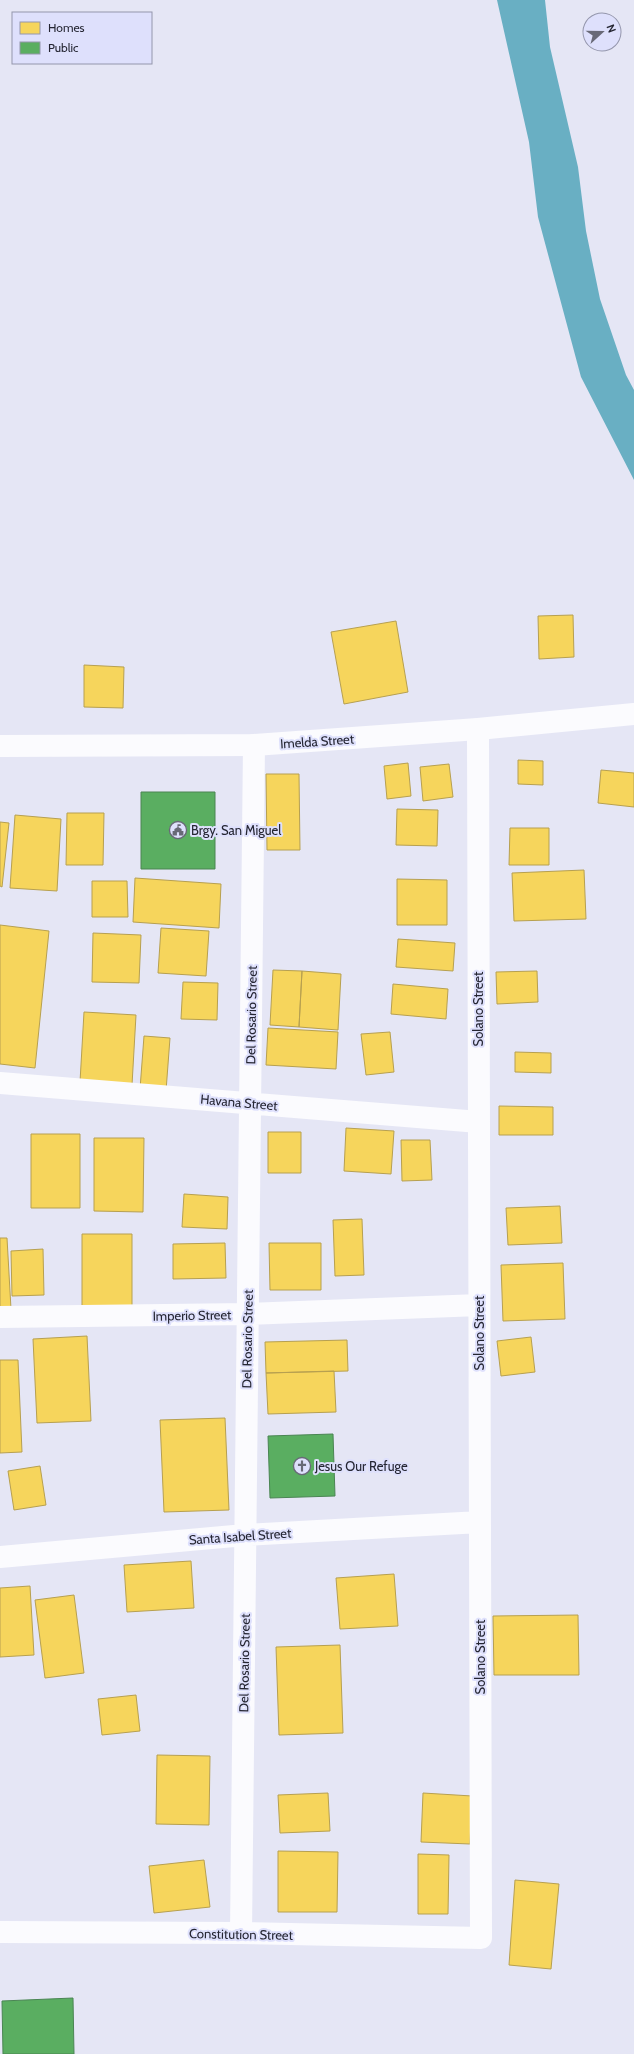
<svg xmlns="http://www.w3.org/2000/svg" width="634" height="2054" font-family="Cabin,sans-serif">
  <rect width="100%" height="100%" fill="#e5e6f5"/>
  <path fill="#69afc3" d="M497,0H545L550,47L578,167L586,231L600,299L626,375L634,390V480L581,377L538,217L529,142Z"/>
  <path fill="#f6d55c" stroke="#b7a050" d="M573,615L574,657L539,659L538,616Z
    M396,621L408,692L344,704L331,632Z
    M84,665L124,667L123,708L84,707Z
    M518,760L543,761V785L518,784Z
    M408,763L411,796L387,799L384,766Z
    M449,764L453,797L423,801L420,767Z
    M601,770L634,773V807L598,803Z
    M266,774H299L300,850H267Z
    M397,809L438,810L437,846L396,845Z
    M67,813H104L103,865H66Z
    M15,815L61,819L57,891L10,888Z
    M0,822L9,823L2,887L0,886Z
    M510,828H549V865H509Z
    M584,870L586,919L514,921L512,873Z
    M135,878L221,884L219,928L133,922Z
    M397,879L447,880V925H397Z
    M92,881H127L128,917H92Z
    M0,925L49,931L35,1068L0,1064Z
    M161,928L209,931L206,976L158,973Z
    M93,933L141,935L139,983L92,982Z
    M398,939L455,943L453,971L396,967Z
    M273,970L302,971L299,1027L270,1025Z
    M302,971L341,974L338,1030L299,1027Z
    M537,971L538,1002L497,1004L496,972Z
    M183,982L218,983L217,1020L181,1019Z
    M393,984L448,989L446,1019L391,1014Z
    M84,1012L136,1015L132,1085L80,1082Z
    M268,1028L338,1032L336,1069L266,1065Z
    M390,1032L394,1072L366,1075L361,1034Z
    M144,1036L170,1038L166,1091L140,1089Z
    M515,1052L551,1053V1073L515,1072Z
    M499,1106L553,1107V1135H499Z
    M346,1128L394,1131L391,1174L344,1171Z
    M268,1132H301V1173H268Z
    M31,1134H80V1208H31Z
    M94,1138H144L143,1212L94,1211Z
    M401,1140H430L432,1180L402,1181Z
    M184,1194L228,1197L227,1229L182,1227Z
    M560,1206L562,1243L508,1245L506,1208Z
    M362,1219L364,1275L335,1276L333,1220Z
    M82,1234H132V1309L82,1308Z
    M0,1238H7L11,1309H0Z
    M225,1243L226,1278L173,1279V1244Z
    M269,1243H321V1290H270Z
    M43,1249L44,1295L12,1296L11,1251Z
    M563,1263L565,1319L503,1321L501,1265Z
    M87,1336L91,1421L37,1423L33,1339Z
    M531,1337L535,1372L501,1376L497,1341Z
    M347,1340L348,1371L266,1373L265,1342Z
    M0,1360H18L22,1452L0,1453Z
    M334,1371L336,1412L268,1414L266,1373Z
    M225,1418L229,1510L164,1512L160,1420Z
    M40,1466L46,1505L14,1510L8,1471Z
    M191,1561L194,1608L127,1612L124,1565Z
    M394,1574L398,1626L340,1629L336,1578Z
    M30,1586L34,1655L0,1657V1588Z
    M74,1595L84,1673L45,1678L35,1600Z
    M578,1615L579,1675H494L493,1616Z
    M340,1645L343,1733L279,1735L276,1647Z
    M136,1695L140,1731L102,1735L98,1699Z
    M157,1755L210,1756L209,1825L156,1824Z
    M328,1793L330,1831L280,1833L278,1795Z
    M423,1793L472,1796L470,1844L421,1842Z
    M278,1851L338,1852L337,1912H278Z
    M418,1854L449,1855L448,1914H418Z
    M204,1860L210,1907L154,1913L149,1866Z
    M515,1880L559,1884L551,1969L509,1965Z"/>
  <path fill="#5aae61" stroke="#4a8553" d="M141,792H215V869H141Z
    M333,1434L335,1496L270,1498L268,1436Z
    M73,1998L74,2054H3L2,2001Z"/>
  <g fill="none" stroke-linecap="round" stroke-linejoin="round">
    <path stroke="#fbfbfe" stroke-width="22" d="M0,1083L479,1122
      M0,1317L248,1314L479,1305
      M0,1557L245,1535L480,1522
      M0,1932L241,1933L481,1938L478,729
      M241,1933L254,745"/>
    <path stroke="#fbfbfe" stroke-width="22" d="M0,746L254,745L478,729L634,714"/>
  </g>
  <defs>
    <g id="civic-ring" transform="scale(0.9)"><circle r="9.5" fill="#dee0fc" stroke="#686977" stroke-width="1.5"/><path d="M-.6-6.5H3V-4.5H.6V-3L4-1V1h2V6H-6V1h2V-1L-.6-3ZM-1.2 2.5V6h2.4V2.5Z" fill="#686977"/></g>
    <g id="church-ring" transform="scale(0.9)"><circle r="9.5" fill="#dee0fc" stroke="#686977" stroke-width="1.5"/><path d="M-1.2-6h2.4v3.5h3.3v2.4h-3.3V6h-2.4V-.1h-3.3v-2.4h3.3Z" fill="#686977"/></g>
  </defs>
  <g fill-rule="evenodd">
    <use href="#civic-ring" x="178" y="830"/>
    <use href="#church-ring" x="302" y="1466"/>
  </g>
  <g text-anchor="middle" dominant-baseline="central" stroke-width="4" stroke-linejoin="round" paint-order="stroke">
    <g font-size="13" fill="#252633" stroke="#dee0fc">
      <text transform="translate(317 741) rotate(-4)">Imelda Street</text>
      <text transform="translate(478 1009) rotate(-90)">Solano Street</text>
      <text transform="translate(251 1015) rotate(-89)">Del Rosario Street</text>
      <text transform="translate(239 1102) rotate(5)">Havana Street</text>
      <text transform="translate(192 1315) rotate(-1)">Imperio Street</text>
      <text transform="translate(479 1333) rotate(-90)">Solano Street</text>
      <text transform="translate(247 1339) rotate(-89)">Del Rosario Street</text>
      <text transform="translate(240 1536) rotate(-4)">Santa Isabel Street</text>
      <text transform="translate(480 1657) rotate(-90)">Solano Street</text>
      <text transform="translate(244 1663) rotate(-89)">Del Rosario Street</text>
      <text transform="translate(241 1934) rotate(1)">Constitution Street</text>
    </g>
    <g font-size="13" fill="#252633" stroke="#dee0fc" text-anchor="start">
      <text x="191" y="830">Brgy. San Miguel</text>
      <text x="315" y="1466">Jesus Our Refuge</text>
    </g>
  </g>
  <rect x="12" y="12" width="140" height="52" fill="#dee0fc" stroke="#9496ac"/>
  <rect x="20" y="22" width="20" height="12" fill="#f6d55c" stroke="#9496ac"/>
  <text x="48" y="32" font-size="12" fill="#252633">Homes</text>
  <rect x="20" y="42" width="20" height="12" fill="#5aae61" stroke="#9496ac"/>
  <text x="48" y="52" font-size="12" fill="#252633">Public</text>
  <g transform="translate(602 32) rotate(69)"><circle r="19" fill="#dee0fc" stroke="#9496ac"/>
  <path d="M0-3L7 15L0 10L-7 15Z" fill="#686977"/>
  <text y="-6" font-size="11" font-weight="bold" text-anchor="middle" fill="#252633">N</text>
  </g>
</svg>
